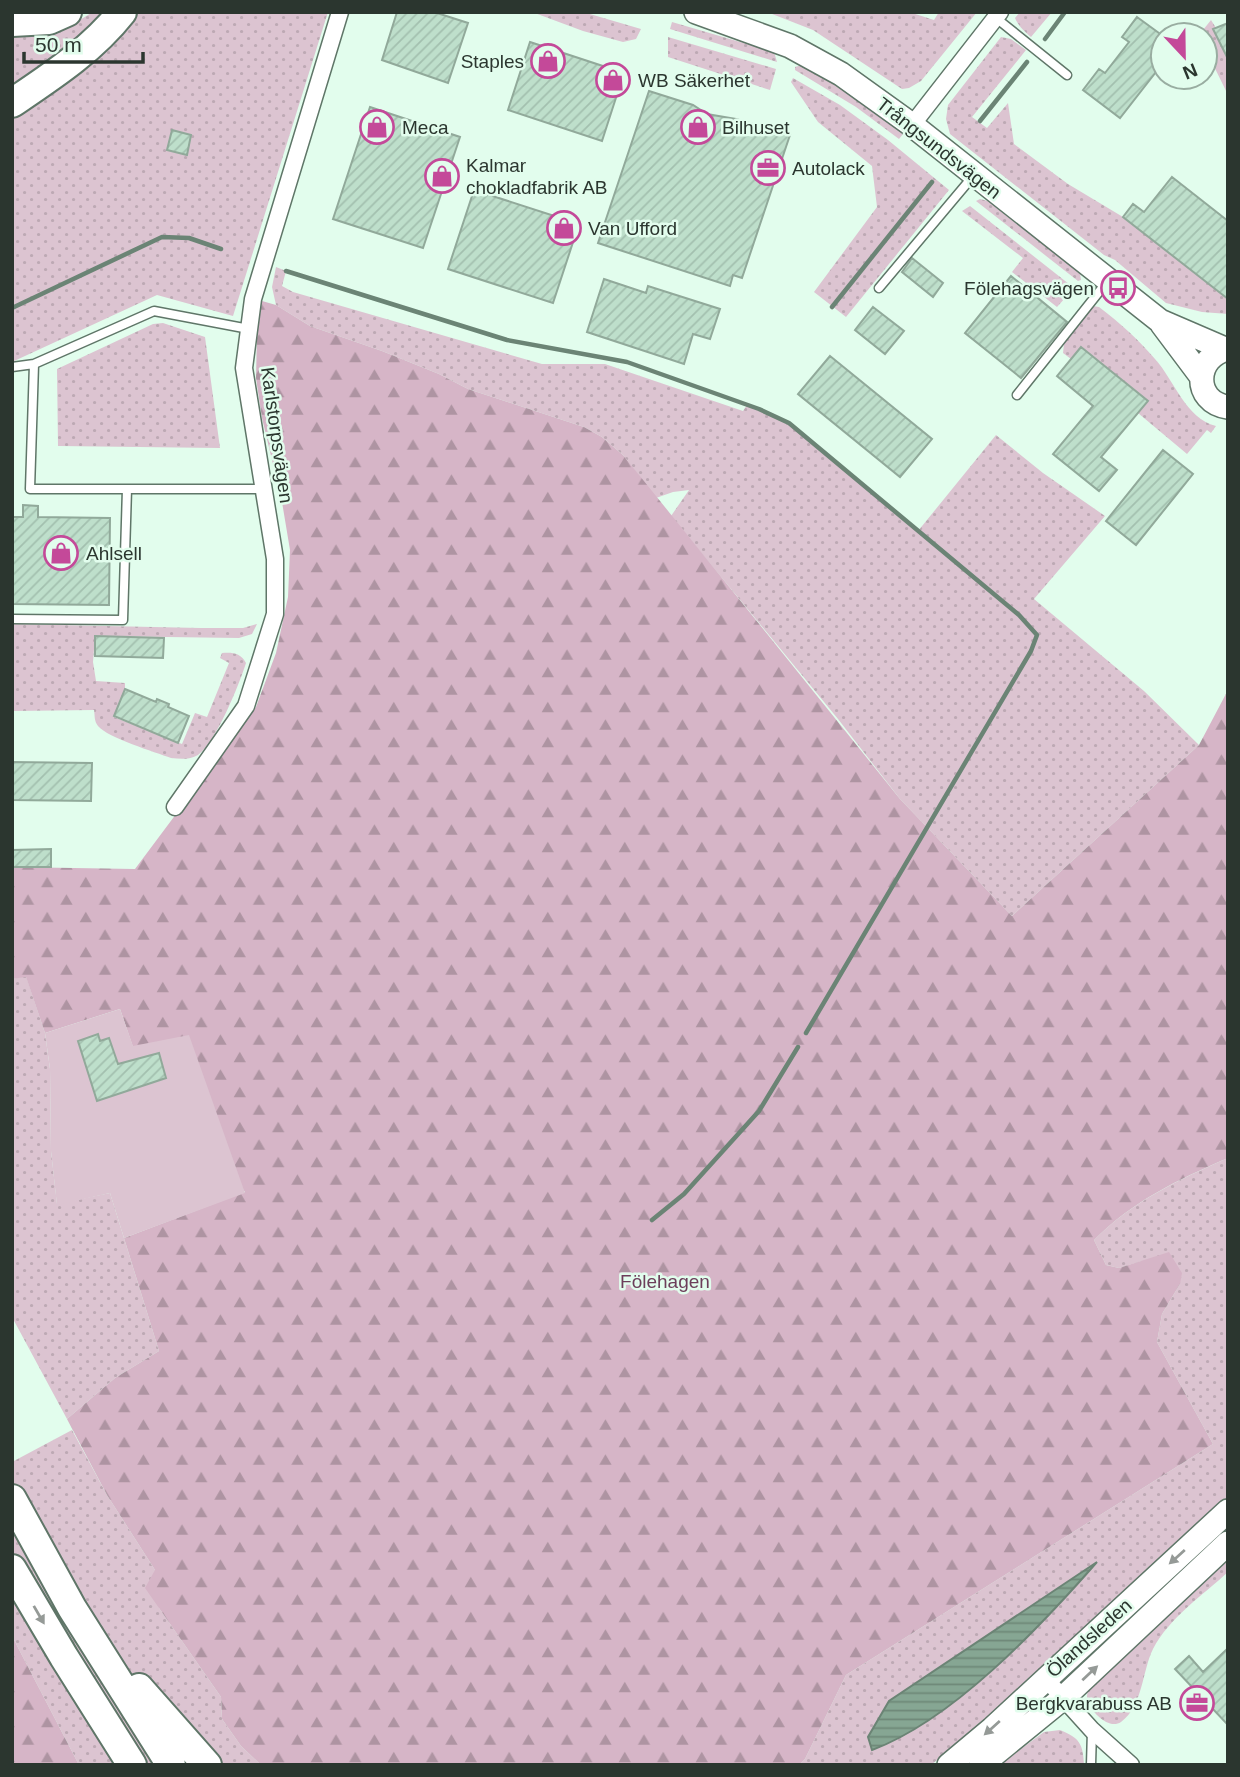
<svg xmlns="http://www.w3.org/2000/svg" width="1240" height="1777" font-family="Arial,sans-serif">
  <defs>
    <pattern id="grass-dots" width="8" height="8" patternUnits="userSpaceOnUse" patternTransform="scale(1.75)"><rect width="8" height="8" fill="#dcc4d1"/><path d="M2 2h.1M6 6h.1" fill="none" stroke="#bda9b4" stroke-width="1.8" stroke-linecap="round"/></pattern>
    <pattern id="forest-firs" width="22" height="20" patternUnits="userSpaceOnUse" patternTransform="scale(1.75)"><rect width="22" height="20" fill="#d6b5c7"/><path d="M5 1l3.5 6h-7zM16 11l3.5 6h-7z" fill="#ae94a2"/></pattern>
    <pattern id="water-rules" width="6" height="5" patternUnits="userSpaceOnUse" patternTransform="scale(1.75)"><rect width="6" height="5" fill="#86a693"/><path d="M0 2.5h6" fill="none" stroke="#6e8878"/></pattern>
    <pattern id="building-hatch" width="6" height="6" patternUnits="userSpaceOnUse" patternTransform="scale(1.75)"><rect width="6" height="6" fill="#bedfcb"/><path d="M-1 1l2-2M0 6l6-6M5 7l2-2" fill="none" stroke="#a3c0af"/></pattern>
  </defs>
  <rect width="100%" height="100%" fill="#e2fded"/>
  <path fill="url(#grass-dots)" d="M92,12H109L97,27L12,91V34C40,31 69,30 92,12Z
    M139,12H328L233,316L157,295L12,362V117C59,86 105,58 139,12Z
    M532,12H583L641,29L636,39L623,42L583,31Z
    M767,12H909L934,20L939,12H977L921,81L909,88L902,89L813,30Z
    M1020,12H1052L1031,37C1024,31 1019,27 1015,18Z
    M1211,20L1216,28L1213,29L1228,59V95L1205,48V35H1199Z
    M672,22L774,52L777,62L670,29Z
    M668,37L776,69L770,90L668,57Z
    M1001,37L1011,39L1026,50L972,117L987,128L1008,103L1014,144L1068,184L1123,217L1225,297L1228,294V314L1202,312L1166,303L1115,260L1104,255L950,134L946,119L948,105Z
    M802,65L843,88L903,134L899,139L856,107L795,70V67Z
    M793,78L840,105L888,140L949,190L846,317L814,292L877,207L872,166L818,122L791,82Z
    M980,199L988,201L1080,273L1081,280L1078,281L976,201Z
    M970,206L1074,288L1057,307L1012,272L1023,258L962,211Z
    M276,267L286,271L282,286L293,292L542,364H605L743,411L747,405L789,423L918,531L996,435L1043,473L1105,516L1034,599L1144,691L1199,745L1012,916L900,799L838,719L671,516L689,490L673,492L656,498L623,455L602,437L584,427L468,389L439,374L382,351L310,326L276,305L272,287Z
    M1093,306L1099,307C1120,323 1138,339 1155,359C1175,381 1185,418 1216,426L1211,433L1207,430L1187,454L1138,413L1147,400L1081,347L1071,359L1063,353L1064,344Z
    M163,323L205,337L220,448L58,446L57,369L153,324Z
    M12,624L201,628H243L257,624L252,634L239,638L95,636L93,662L96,681L125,683V689L114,717L182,744L195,713L207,717L229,663L220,658L222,653C232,652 241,653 246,663C239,685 216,742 198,755C190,760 180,759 171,758C155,752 108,738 98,726C94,721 95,716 94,710L12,711Z
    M26,976L45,1033L50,1069L51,1151L57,1204L110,1193L159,1351L115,1378L67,1419L12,1317V979Z
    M1228,1158V1497L988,1718L931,1765H799L805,1759L846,1675L1213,1444L1157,1342L1162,1314L1180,1284L1142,1261L1119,1268L1106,1265L1094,1240C1133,1201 1178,1180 1228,1158Z
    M72,1430L107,1495L155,1570L159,1608L221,1697L222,1719L241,1746L261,1765H79L12,1636V1462Z
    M1228,1554V1572C1203,1595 1169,1618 1153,1649C1142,1671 1143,1706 1121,1722C1109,1730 1093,1713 1088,1703C1085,1696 1089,1688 1091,1682Z
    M1060,1730C1080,1738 1083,1744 1084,1765H999L1044,1732Z"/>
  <path fill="url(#forest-firs)" d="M262,301L276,305L310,326L382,351L439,374L468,389L584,427L602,437L623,455L900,799L1012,916L1199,745L1228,690V1158C1177,1180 1133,1201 1094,1240L1106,1265L1119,1268L1169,1252L1182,1273L1180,1284L1162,1314L1157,1342L1213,1444L846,1675L805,1759L799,1765H261L241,1746L222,1719L221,1697L145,1588L155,1570L107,1495L67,1419L115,1378L159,1351L124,1238L245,1192L133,1047L120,1009L45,1033L26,977L12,979V867L135,869L256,707L276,653L288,597L290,550L282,502L262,418L256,378L257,334Z
    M12,1636L79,1765H12Z"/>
  <path fill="#dcc4d1" d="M120,1009L133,1046L189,1035L245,1193L124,1238L110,1193L57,1205L51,1151L50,1069L45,1033Z"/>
  <path fill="url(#water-rules)" stroke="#6b8475" stroke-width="2" d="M1097,1562C1040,1627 953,1720 872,1750L868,1737L889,1701Z"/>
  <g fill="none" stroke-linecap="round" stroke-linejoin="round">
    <path stroke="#6b8475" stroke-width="4.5" d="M1045,39L1065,12
      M980,121L1027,62
      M286,271L507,340L627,362L759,409L789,423L1019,615L1037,635L1031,651L806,1033
      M832,307L932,182
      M12,308L162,237L189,238L221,249
      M652,1220L684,1194L759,1111L798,1047"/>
  </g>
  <path fill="url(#building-hatch)" stroke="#91a99a" stroke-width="2" d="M397,12H434L468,23L448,83L382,60Z
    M1137,17L1163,36V63L1120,118L1083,90L1099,69L1105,73L1129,42L1122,37Z
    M1228,23V59L1213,29Z
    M530,42L624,73L602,141L508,110Z
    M649,91L693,105L707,114L736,119L790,135L742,278L733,275L730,286L598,243Z
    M370,107L460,137L423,248L333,219Z
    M172,130L191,135L187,155L167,150Z
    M1172,177L1228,221V299L1123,217L1133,204L1144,212Z
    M474,190L579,224L553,303L448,269Z
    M912,258L943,283L933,297L902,272Z
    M1011,276L1067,322L1021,378L965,333Z
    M604,279L646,293L648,286L720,309L710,339L693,334L684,364L587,332Z
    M873,307L904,331L885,354L855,330Z
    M1081,347L1148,401L1101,457L1117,470L1099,491L1053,454L1093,406L1057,376Z
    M830,356L932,439L900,477L798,394Z
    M1163,450L1193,474L1136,545L1106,521Z
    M23,505L38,506V517L110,518L109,605L12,604V517H23Z
    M95,636L164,638L163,658L95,656Z
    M125,689L156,702L157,699L169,704L168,707L189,716L178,743L114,716Z
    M12,762L92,763L91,801L12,800Z
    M51,849V867H12V850Z
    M98,1034L100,1041L109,1038L118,1064L159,1053L166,1078L97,1101L78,1041Z
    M1228,1648V1725L1175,1669L1189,1656L1203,1672Z"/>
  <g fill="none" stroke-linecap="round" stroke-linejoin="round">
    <g stroke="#5f7668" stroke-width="11">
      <path id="service" d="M996,18L1067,75
        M879,288L974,175
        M249,329L154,311L34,364L30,489H262
        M12,367L34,364
        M1017,395L1106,283
        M12,619L123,620L127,489
        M1091,1765L1092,1730"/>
    </g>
    <g stroke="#5f7668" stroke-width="19">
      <path id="minor" d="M912,125L1000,12
        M175,807L246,706L275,614V559L244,368L253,299L340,12
        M1045,1678L1092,1730L1131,1765"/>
    </g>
    <g stroke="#5f7668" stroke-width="26">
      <path id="secondary" d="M696,12L790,46L841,74L912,125L1160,321L1225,349
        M1162,324L1201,376
        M1228,349C1194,356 1192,402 1228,407
        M949,1765L992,1729L1228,1511
        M981,1765L1062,1699L1228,1543"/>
    </g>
    <g stroke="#5f7668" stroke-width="32">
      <path id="motorway" d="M12,22L49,20L67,12
        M12,103C52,76 92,50 122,12
        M12,1499L72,1608L171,1765
        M12,1569L64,1657L132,1765
        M139,1688L207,1765"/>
    </g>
    <use href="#service" stroke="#fff" stroke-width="8"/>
    <use href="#minor" stroke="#fff" stroke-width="16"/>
    <use href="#secondary" stroke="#fff" stroke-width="23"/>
    <use href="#motorway" stroke="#fff" stroke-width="28"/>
  </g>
  <defs><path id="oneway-solid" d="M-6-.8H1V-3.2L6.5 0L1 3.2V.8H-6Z" transform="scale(1.75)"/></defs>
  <g fill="#959a97">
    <use href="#oneway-solid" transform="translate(1177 1557) rotate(138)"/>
    <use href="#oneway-solid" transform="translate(39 1615) rotate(60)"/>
    <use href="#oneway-solid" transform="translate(1090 1673) rotate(-43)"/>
    <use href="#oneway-solid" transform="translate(992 1728) rotate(138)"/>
  </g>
  <defs>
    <g id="shop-ring" transform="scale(1.75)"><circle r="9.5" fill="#e2fded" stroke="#c44999" stroke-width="1.5"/><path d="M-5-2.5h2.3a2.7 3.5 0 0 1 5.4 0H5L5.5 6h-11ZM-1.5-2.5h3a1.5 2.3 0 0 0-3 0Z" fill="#c44999"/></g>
    <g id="office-ring" transform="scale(1.75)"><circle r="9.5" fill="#e2fded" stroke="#c44999" stroke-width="1.5"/><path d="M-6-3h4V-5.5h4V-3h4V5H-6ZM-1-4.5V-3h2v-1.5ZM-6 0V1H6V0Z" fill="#c44999"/></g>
    <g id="bus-ring" transform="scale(1.75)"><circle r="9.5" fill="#e2fded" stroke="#c44999" stroke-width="1.5"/><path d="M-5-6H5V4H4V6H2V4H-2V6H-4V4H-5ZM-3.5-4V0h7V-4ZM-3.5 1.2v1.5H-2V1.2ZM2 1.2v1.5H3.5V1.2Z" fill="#c44999"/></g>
  </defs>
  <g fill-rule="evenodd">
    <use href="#shop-ring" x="548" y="61"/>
    <use href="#shop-ring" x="613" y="80"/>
    <use href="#shop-ring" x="377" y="127"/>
    <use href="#shop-ring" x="698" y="127"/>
    <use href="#office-ring" x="768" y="168"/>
    <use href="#shop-ring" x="442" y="176"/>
    <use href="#shop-ring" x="564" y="228"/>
    <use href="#bus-ring" x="1118" y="288"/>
    <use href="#shop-ring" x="61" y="553"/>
    <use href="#office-ring" x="1197" y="1703"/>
  </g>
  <g text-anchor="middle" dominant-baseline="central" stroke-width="5" stroke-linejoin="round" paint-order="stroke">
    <g font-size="19" fill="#2b362f" stroke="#e2fded" text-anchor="start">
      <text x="524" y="61" text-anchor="end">Staples</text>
      <text x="638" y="80">WB Säkerhet</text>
      <text x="402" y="127">Meca</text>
      <text x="722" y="127">Bilhuset</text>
      <text x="466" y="165">Kalmar<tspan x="466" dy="22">chokladfabrik AB</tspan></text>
      <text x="792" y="168">Autolack</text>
      <text x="588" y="228">Van Ufford</text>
      <text x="1094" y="288" text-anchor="end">Fölehagsvägen</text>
      <text x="86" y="553">Ahlsell</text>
      <text x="1172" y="1703" text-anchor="end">Bergkvarabuss AB</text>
    </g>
    <g font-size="19" fill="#2b362f" stroke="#e2fded">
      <text transform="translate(939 148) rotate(38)">Trångsundsvägen</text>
      <text transform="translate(277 435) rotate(82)">Karlstorpsvägen</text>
      <text transform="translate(1089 1638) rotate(-42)">Ölandsleden</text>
    </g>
    <g font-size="19" fill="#6c3e5a" stroke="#e2fded">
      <text x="665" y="1281">Fölehagen</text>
    </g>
  </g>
  <rect width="1240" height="1777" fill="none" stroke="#2b362f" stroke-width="28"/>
  <g transform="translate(1184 56) rotate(158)"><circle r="33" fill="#e2fded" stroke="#99ada1" stroke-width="2"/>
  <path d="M0-5L12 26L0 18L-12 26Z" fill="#c44999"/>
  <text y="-10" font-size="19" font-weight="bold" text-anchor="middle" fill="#2b362f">N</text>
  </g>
  <path d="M24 52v10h119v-10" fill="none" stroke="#2b362f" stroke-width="3.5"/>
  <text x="35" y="52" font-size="21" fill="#2b362f" stroke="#e2fded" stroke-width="5" paint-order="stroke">50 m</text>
</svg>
